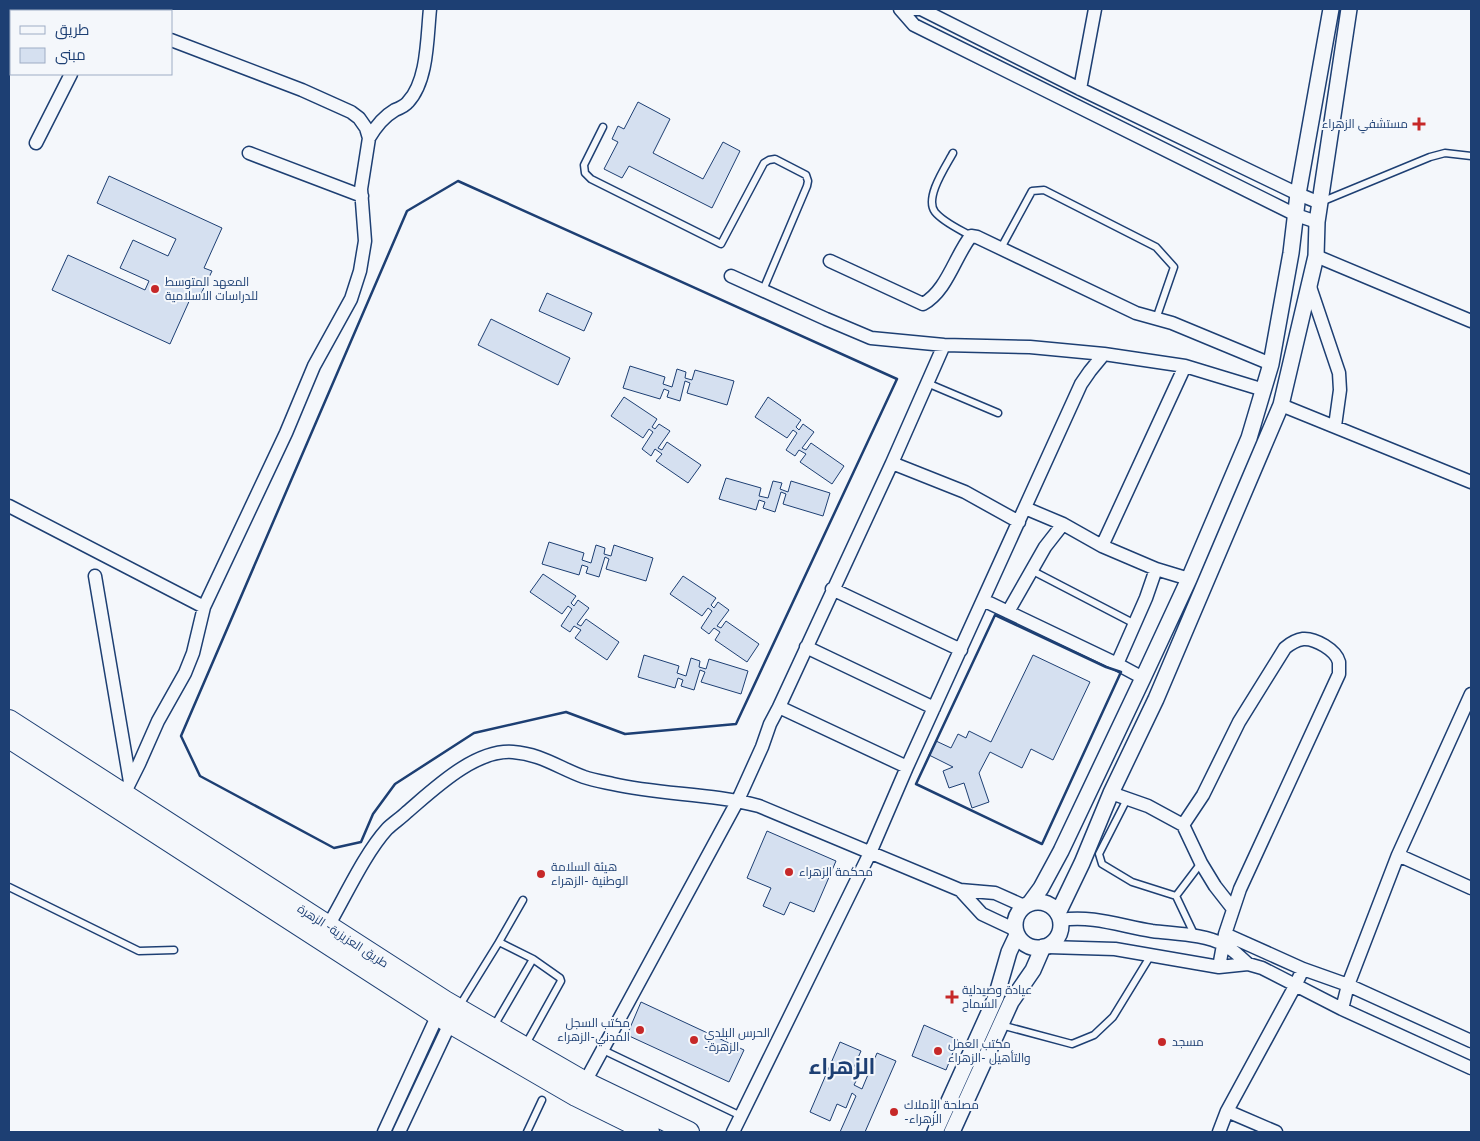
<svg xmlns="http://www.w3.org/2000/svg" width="1480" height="1141" font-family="'Varela Round',Cairo,sans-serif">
  <rect width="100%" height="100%" fill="#f4f7fb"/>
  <path fill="#d5e0f0" stroke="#1d3f73" d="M638,102L670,119L653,153L703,179L723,142L740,151L712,208L629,166L622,178L604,169L618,142L612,139L618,126L624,129Z
    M109,176L222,228L204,268L212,271L198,300L191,297L170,344L52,290L68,255L145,290L149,281L120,268L133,240L168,256L176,239L97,203Z
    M547,293L592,313L584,331L539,311Z
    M491,319L570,358L558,385L478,345Z
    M630,366L665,377L663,384L672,387L677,369L686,372L685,378L692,380L695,370L734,381L727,405L687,393L690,383L685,381L680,401L667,397L669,391L664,389L660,399L623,388Z
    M624,397L657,419L652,427L655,429L659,424L670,431L658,448L662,450L667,442L701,465L688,483L656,461L662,454L655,449L651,456L642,449L653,432L649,429L643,438L611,416Z
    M768,397L801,420L796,427L799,430L803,424L814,432L802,448L806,450L811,443L844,466L832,484L800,462L806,454L799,450L795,456L786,450L797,433L793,430L787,438L755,417Z
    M726,478L761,488L759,496L768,498L773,481L782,483L780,489L788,492L791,481L830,493L823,516L783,504L786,494L781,492L775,512L763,508L765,502L759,500L756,510L719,499Z
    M549,542L584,553L582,560L591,563L596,545L605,548L604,554L611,556L614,545L653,558L646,581L606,569L609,559L605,557L599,577L586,573L588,567L582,565L579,575L542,564Z
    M543,574L576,596L571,603L574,606L578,600L589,608L577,624L581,626L586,619L619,642L607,660L575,638L581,630L574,626L570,632L561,626L572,609L568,606L562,614L530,592Z
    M683,576L716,598L711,605L714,608L718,602L729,610L717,626L721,628L726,621L759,644L747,662L715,640L720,632L714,628L709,634L701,628L712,611L708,608L702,616L670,594Z
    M644,655L679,666L677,673L686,676L691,658L700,661L699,667L706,669L709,659L748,671L741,694L701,682L705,672L700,670L694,690L681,686L683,680L678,678L675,688L638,677Z
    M1033,655L1090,682L1053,760L1031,749L1022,768L990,752L979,773L989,802L972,808L964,783L949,788L943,771L953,767L929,755L936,741L951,748L958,734L966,738L969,731L991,742Z
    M767,831L836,861L814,912L790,902L784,915L763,906L771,888L747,878Z
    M641,1002L744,1050L729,1082L627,1035Z
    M924,1025L958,1040L946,1070L912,1056Z
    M840,1042L861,1051L853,1069L860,1073L854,1085L862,1089L877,1053L896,1061L865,1132H840L856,1096L852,1093L846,1108L837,1104L830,1121L810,1112Z"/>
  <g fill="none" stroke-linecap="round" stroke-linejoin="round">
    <g stroke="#1d3f73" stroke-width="9">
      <path id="service" d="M603,127L584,165L585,173L591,179L721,244L764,163L769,160L775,159L806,175L808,181L807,186L763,290
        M953,153C946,166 924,198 935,212C943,222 959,229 971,236
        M1321,202L1430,157L1445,153L1471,156
        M1001,248L1032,191L1044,190L1156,247L1174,267L1156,319
        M927,383L998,413
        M1031,570L1135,624
        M1127,799L1099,854L1102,864L1132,882L1176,896L1195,936
        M9,887L139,951L174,950
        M1176,896L1201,863
        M499,942L523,900
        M460,1005L499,942L533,959L494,1026
        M1001,1025L1072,1044L1094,1035L1113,1017L1151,955
        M526,1044L561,981L560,978L533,959
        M603,1050L741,1116
        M527,1132L542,1100"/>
    </g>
    <g stroke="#1d3f73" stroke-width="15">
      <path id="minor" d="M900,9L914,25L1296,215L1317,222
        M915,9H921L1080,89L1298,194L1320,203
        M1080,89L1095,9
        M369,138C376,126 383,117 395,110C400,108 405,106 408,102C428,81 427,37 430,9
        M36,143L71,74
        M249,153L362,196
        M1316,256L1471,321
        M830,261L923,304C947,291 955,256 971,236L977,237L1136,313L1172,323L1271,364
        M731,276L826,319L871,338L944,345L1030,347L1104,354L1185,366L1264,390
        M1309,284L1339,373L1340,390L1335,426
        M944,345L892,463L965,492L1019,522
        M1281,405L1471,482
        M9,506L204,607
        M1025,508L1063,524
        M1102,546L1185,366
        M1156,569L1189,579
        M95,576L130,782
        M832,589L961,650
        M983,600L1117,664L1143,678
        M1008,612L1045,547L1063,524L1102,546L1156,569L1146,598L1117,664
        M806,647L934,708
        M779,707L892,463
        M1111,793L1148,806L1183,825L1201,863L1215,886L1233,909
        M121,800L139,764L158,721L185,673L193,653L204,607L286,433L314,366L351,299L360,271L365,241L361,189L369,138L366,128L359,118L351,112L302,90L171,40
        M1183,825L1203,795L1239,722L1285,648C1291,643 1296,640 1303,639C1315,638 1336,650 1339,662C1339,665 1339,670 1339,674L1240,889L1225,934L1219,967
        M1398,855L1471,888
        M960,890L982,914L1016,930
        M1061,920C1092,915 1121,926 1152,931C1174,934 1205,934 1224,945C1233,949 1241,958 1248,964
        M328,926C345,897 365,853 387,829C393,823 401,818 407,812C434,789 475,749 513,752C541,754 559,768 584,777C593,780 604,782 613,784C661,795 711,793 759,806L960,890L995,893L1024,906
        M1225,934L1303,969L1348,985L1471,1041
        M1048,947L1115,949L1219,967L1248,964L1262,968L1342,1009L1471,1068
        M1342,1009L1348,985L1398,855L1471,694
        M585,1082L738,800L762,747L770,724L779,707L907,767
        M1227,1111L1276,1132
        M384,1132L440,1010
        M399,1132L453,1017
        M733,1132L870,853L907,767L1081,384L1090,371L1104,354
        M1219,1132L1227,1111L1295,986L1303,969"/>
    </g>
    <g stroke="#1d3f73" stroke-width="18">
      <path id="tertiary" d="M1015 925a23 23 0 1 1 46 0a23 23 0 1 1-46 0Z
        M1030,903L1041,888L1061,851L1143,678L1189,579L1249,438L1271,364L1291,253L1298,194L1331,9
        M1058,913L1082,863L1111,793L1156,699L1281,405L1316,256L1317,222L1349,9
        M935,1132L996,997L1009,952L1017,935
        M952,1132L1011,1002L1033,970L1043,947"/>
    </g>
    <g stroke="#1d3f73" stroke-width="22">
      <path id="primary" d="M9,720L445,1001L585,1082L689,1132
        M9,738L450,1023L576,1096L649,1132"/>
    </g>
    <use href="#service" stroke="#f4f7fb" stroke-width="6"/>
    <use href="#minor" stroke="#f4f7fb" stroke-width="12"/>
    <use href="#tertiary" stroke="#f4f7fb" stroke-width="15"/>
    <use href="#primary" stroke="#f4f7fb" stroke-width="20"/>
    <path stroke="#1d3f73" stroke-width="2.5" d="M458,181L897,379L736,724L625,734L566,712L474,733L395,784L373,814L361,842L334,848L200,776L181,736L407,211Z
      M995,615L1106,667L1121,672L1042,844L916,784Z"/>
  </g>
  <g fill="#c62828" stroke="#f4f7fb" stroke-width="2">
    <path d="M1416.5 116.5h5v5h5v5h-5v5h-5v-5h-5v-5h5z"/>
    <circle cx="155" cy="289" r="5"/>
    <circle cx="789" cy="872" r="5"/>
    <circle cx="541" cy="874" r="5"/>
    <path d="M949.5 989.5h5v5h5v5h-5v5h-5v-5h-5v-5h5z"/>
    <circle cx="640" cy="1030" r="5"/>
    <circle cx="694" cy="1040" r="5"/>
    <circle cx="1162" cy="1042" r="5"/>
    <circle cx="938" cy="1051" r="5"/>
    <circle cx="894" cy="1112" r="5"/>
  </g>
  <g text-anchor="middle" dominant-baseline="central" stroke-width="4" stroke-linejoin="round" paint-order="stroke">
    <g font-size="12" fill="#1d3f73" stroke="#f4f7fb" text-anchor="start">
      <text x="1408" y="124" text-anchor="end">مستشفي الزهراء</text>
      <text x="165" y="282">المعهد المتوسط<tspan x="165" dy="14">للدراسات الاسلامية</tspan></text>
      <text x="551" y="867">هيئة السلامة<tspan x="551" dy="14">الوطنية -الزهراء</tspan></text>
      <text x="799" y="872">محكمة الزهراء</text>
      <text x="962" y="990">عيادة وصيدلية<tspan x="962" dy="14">السماح</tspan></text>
      <text x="630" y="1023" text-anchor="end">مكتب السجل<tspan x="630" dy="14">المدني-الزهراء</tspan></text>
      <text x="704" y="1033">الحرس البلدي<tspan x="704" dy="14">-الزهرة</tspan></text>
      <text x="1172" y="1042">مسجد</text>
      <text x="948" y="1044">مكتب العمل<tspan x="948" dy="14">والتأهيل -الزهراء</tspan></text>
      <text x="904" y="1105">مصلحة الأملاك<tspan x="904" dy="14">-الزهراء</tspan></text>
    </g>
    <g font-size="12" fill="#1d3f73" stroke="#f4f7fb">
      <text transform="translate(343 936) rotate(33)">طريق العزيزية- الزهرة</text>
    </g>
    <g font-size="22" font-weight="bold" fill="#1d3f73" stroke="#f4f7fb">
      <text x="842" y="1067">الزهراء</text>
    </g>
  </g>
  <rect width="1480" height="1141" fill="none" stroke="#1d3f73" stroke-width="20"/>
  <rect x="10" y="10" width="162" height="65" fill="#f4f7fb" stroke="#9eadc5"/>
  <rect x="20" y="26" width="25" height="8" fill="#f4f7fb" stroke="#9eadc5"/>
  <text x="55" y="35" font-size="15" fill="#1d3f73">طريق</text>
  <rect x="20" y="48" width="25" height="15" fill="#d5e0f0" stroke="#9eadc5"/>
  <text x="55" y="60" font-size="15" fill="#1d3f73">مبنى</text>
</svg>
